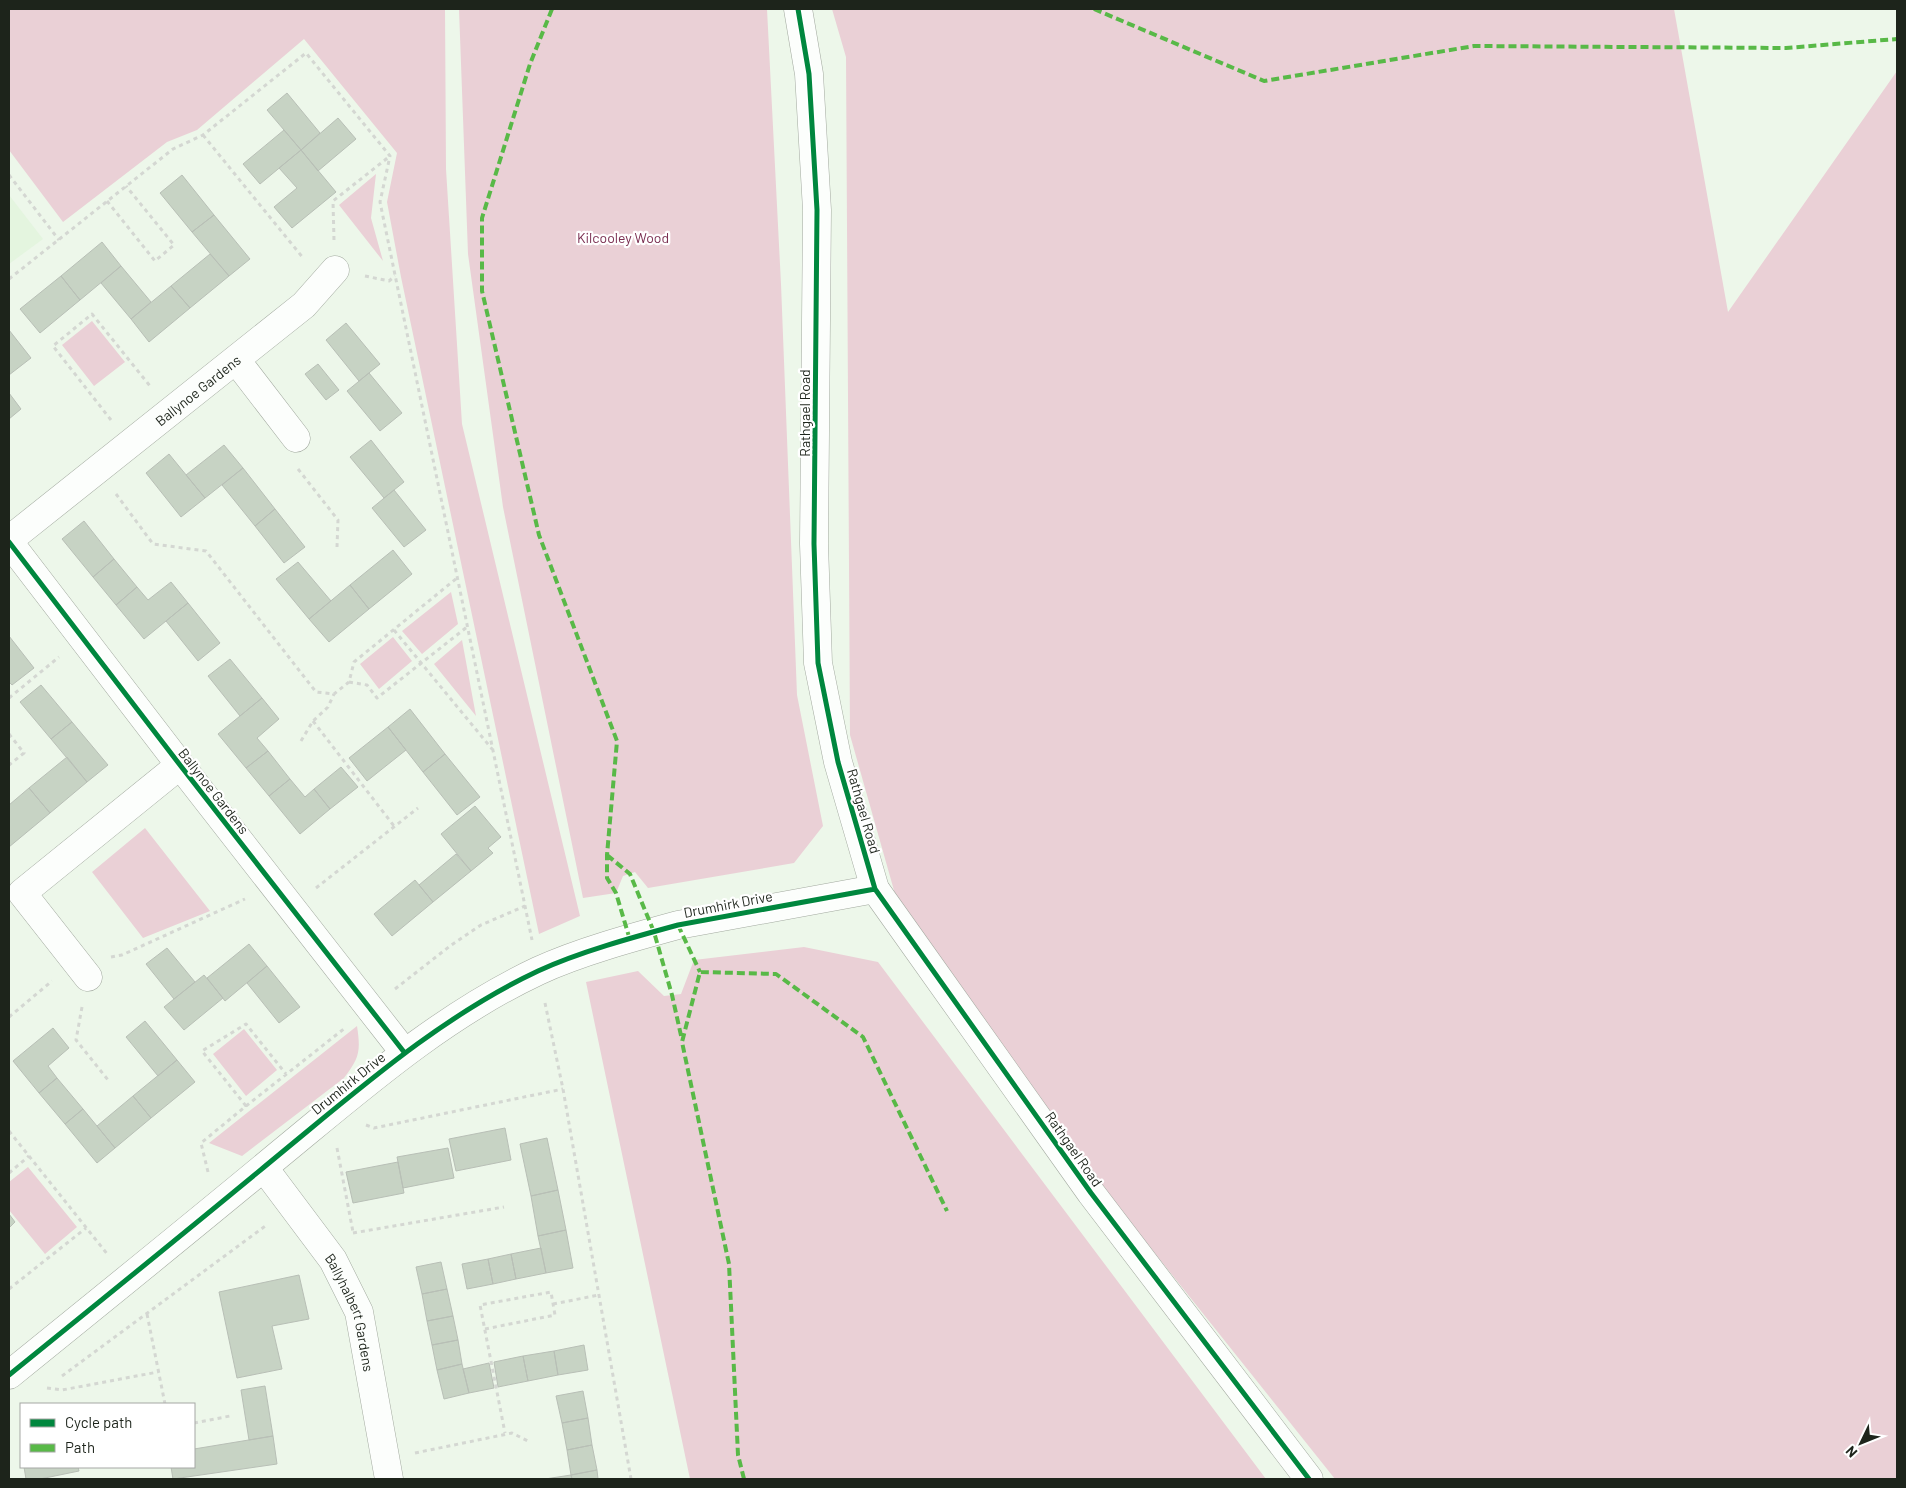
<svg xmlns="http://www.w3.org/2000/svg" width="1906" height="1488" font-family="Barlow,sans-serif">
  <rect width="100%" height="100%" fill="#edf7ea"/>
  <path fill="#e4f5df" d="M9,195L43,239L9,264Z"/>
  <path fill="#ead0d6" d="M9,9H445L446,169L462,424L580,916L539,934L401,277L387,202L397,153L304,39L197,130L167,142L63,222L9,150Z
    M459,9H767L781,284L797,695L823,826L794,863L648,888L635,872L623,876L616,893L583,898L503,507L468,254Z
    M832,9H1674L1728,312L1897,71V1479H1335L1098,1182L895,894L850,735L846,57Z
    M376,174L371,218L383,261L339,205Z
    M92,321L125,362L94,386L62,345Z
    M451,592L458,624L422,654L402,631Z
    M393,637L412,661L379,689L360,664Z
    M462,640L476,716L434,664Z
    M145,828L210,911L143,938L92,872Z
    M804,947L878,962L1266,1479H690L586,982L638,971L664,996L681,994L694,960Z
    M357,1026C361,1052 359,1058 344,1078L242,1156L209,1143Z
    M244,1029L277,1070L246,1096L213,1054Z
    M28,1167L77,1227L45,1254L9,1210V1182Z"/>
  <path fill="#c7d3c4" stroke="#b8bfb6" d="M287,93L320,133L301,150L267,110Z
    M338,118L356,139L318,171L301,150Z
    M284,130L301,150L260,184L243,164Z
    M301,150L336,192L292,228L274,207L297,188L279,168Z
    M182,175L214,215L192,232L160,193Z
    M214,215L250,259L229,276L192,232Z
    M102,242L121,266L80,300L61,276Z
    M210,254L229,276L190,308L171,286Z
    M121,266L151,302L131,319L101,283Z
    M61,276L80,300L40,333L20,309Z
    M171,286L190,308L149,342L131,319Z
    M346,323L380,364L359,381L326,340Z
    M9,330L31,358L9,375Z
    M318,364L339,390L326,400L305,374Z
    M369,373L402,413L380,431L347,391Z
    M9,393L21,409L9,419Z
    M371,440L404,482L384,498L350,457Z
    M224,445L243,468L205,498L186,475Z
    M169,454L205,498L181,517L146,473Z
    M243,468L275,509L255,526L222,485Z
    M394,490L426,530L404,547L372,508Z
    M275,509L305,547L284,563L255,526Z
    M84,521L114,559L93,577L62,539Z
    M393,550L412,574L369,609L350,585Z
    M114,559L137,587L116,605L93,577Z
    M298,562L331,601L309,619L276,579Z
    M171,582L188,603L144,639L116,605L137,587L148,600Z
    M350,585L369,609L329,642L309,619Z
    M188,603L220,643L198,661L166,621Z
    M9,636L34,668L12,685L9,682Z
    M230,659L262,698L240,716L208,676Z
    M41,685L72,722L51,739L20,702Z
    M262,698L279,719L257,738L268,751L246,768L218,734Z
    M410,709L445,754L423,772L388,727Z
    M72,722L108,765L87,782L51,739Z
    M388,727L406,750L367,781L349,758Z
    M268,751L290,779L269,796L246,768Z
    M445,754L480,797L457,815L423,772Z
    M67,757L87,782L50,813L29,788Z
    M341,767L358,787L330,809L314,789Z
    M290,779L305,797L314,789L330,809L300,834L269,796Z
    M29,788L50,813L9,847V805Z
    M475,806L501,837L488,848L493,853L471,871L441,834Z
    M456,854L471,871L433,902L419,885Z
    M415,880L433,902L392,936L374,914Z
    M249,944L267,966L225,1001L207,978Z
    M167,948L195,982L174,999L146,964Z
    M267,966L300,1007L279,1023L247,983Z
    M204,975L223,998L184,1030L164,1007Z
    M145,1021L177,1060L158,1076L126,1037Z
    M53,1028L69,1048L48,1066L57,1078L39,1093L13,1061Z
    M177,1060L195,1082L151,1118L133,1096Z
    M57,1078L83,1109L65,1124L39,1093Z
    M133,1096L151,1118L115,1148L97,1126Z
    M83,1109L115,1148L97,1163L65,1124Z
    M505,1128L511,1160L456,1171L449,1139Z
    M547,1138L558,1190L531,1196L520,1144Z
    M448,1148L454,1178L403,1188L397,1157Z
    M398,1162L404,1193L353,1203L346,1172Z
    M558,1190L566,1230L538,1236L531,1196Z
    M9,1214L15,1222L9,1228Z
    M566,1230L573,1268L546,1273L538,1236Z
    M541,1248L546,1273L516,1279L511,1254Z
    M511,1254L516,1279L493,1284L488,1259Z
    M488,1259L493,1284L467,1289L462,1264Z
    M441,1262L447,1289L422,1294L416,1267Z
    M299,1275L309,1319L272,1326L282,1369L237,1378L219,1292Z
    M447,1289L453,1316L427,1321L422,1294Z
    M453,1316L458,1340L432,1345L427,1321Z
    M458,1340L462,1364L437,1370L432,1345Z
    M584,1345L588,1370L558,1375L554,1351Z
    M554,1351L558,1375L528,1381L523,1356Z
    M523,1356L528,1381L498,1387L494,1362Z
    M489,1363L494,1388L469,1393L463,1369Z
    M462,1364L469,1393L444,1399L437,1370Z
    M265,1386L273,1436L249,1440L241,1390Z
    M583,1391L588,1418L562,1423L556,1396Z
    M588,1418L592,1445L567,1450L562,1423Z
    M273,1436L277,1464L173,1479L171,1467H194V1449Z
    M592,1445L597,1470L571,1475L567,1450Z
    M24,1467H78L79,1471L40,1479H26Z
    M597,1470L598,1479H572L571,1475Z
    M571,1475L572,1479H545Z"/>
  <g fill="none" stroke-linecap="round" stroke-linejoin="round">
    <g stroke="#a2a99f" stroke-width="29">
      <g id="minor">
        <path d="M798,9L809,74L817,210L814,544L818,663L838,762L875,889L1091,1193L1309,1479"/>
        <path d="M236,360L296,438"/>
        <path id="s1" d="M9,540L304,305L335,270"/>
        <path d="M9,542L180,765L404,1052"/>
        <path d="M88,977L22,893L180,765"/>
        <path id="s2" d="M264,1168L333,1260L359,1312L389,1479"/>
        <path d="M9,1375C98,1303 187,1231 275,1158C358,1090 440,1017 538,971C579,952 634,937 678,925L875,889"/>
      </g>
    </g>
    <path stroke="#d4d7d2" stroke-width="3" stroke-dasharray="4 4" stroke-linecap="butt" d="M203,135L304,259
      M9,175L59,240
      M107,201L155,261L174,245L126,186
      M334,240L333,201L390,156
      M365,276L389,281L395,276
      M9,279L173,149L203,135L306,53L390,156L380,202L532,940
      M111,420L53,346L92,314L150,386
      M298,469L338,520L337,547
      M116,494L153,544L206,551L316,692L334,694L349,682L354,662L457,578
      M394,630L492,749
      M349,682L367,685L377,698L467,627
      M9,698L59,657
      M313,721L394,826
      M9,734L24,753L9,765
      M301,741L313,721L328,707L334,694
      M316,888L418,808
      M111,957L122,955L245,899
      M395,989L450,946L481,925L525,906
      M545,1003L563,1089L631,1479
      M82,1007L76,1040L108,1080
      M9,1017L52,981
      M246,1106L202,1051L246,1024L286,1074
      M366,1125L374,1128L563,1089
      M9,1131L108,1255
      M337,1148L353,1232
      M208,1172L201,1143L246,1106L345,1028
      M9,1173L29,1156
      M353,1233L504,1207
      M9,1289L86,1228
      M553,1304L599,1295
      M147,1314L165,1404
      M485,1329L555,1315L551,1292L480,1305L505,1433
      M62,1376L268,1224
      M47,1388L62,1390L158,1372
      M194,1423L230,1416
      M415,1453L512,1433L530,1442"/>
    <use href="#minor" stroke="#fcfefc" stroke-width="28"/>
    <path stroke="#58b947" stroke-width="4" stroke-dasharray="8 4" stroke-linecap="butt" d="M552,9L530,64L482,218V291L539,535L617,741L607,855V878L616,893L630,940
      M1094,9L1264,81L1474,46L1786,48L1897,39
      M607,855L630,874L654,932L672,995L682,1040
      M678,925L700,972
      M744,1479L738,1455L729,1264L682,1042L700,972L776,974L863,1037L947,1211"/>
    <g stroke="#fff" stroke-width="8">
      <path id="cycleway" d="M798,9L809,74L817,210L814,544L818,663L838,762L875,889L1091,1193L1309,1479
        M9,542L180,765L404,1052
        M9,1375C98,1303 187,1231 275,1158C358,1090 440,1017 538,971C579,952 634,937 678,925L875,889"/>
    </g>
    <use href="#cycleway" stroke="#00873e" stroke-width="5"/>
  </g>
  <g text-anchor="middle" dominant-baseline="central" stroke-width="4.5" stroke-linejoin="round" paint-order="stroke">
    <g font-size="14" fill="#7a2e51" stroke="#fff">
      <text x="623" y="237">Kilcooley Wood</text>
    </g>
    <g font-size="14" fill="#1d241b" stroke="#fff">
      <text stroke="none"><textPath href="#s1" startOffset="241">Ballynoe Gardens</textPath></text>
      <text transform="translate(804 413) rotate(-90)">Rathgael Road</text>
      <text transform="translate(214 791) rotate(52)">Ballynoe Gardens</text>
      <text transform="translate(864 811) rotate(74)">Rathgael Road</text>
      <text transform="translate(728 904) rotate(-11)">Drumhirk Drive</text>
      <text transform="translate(348 1083) rotate(-39)">Drumhirk Drive</text>
      <text transform="translate(1074 1149) rotate(55)">Rathgael Road</text>
      <text stroke="none"><textPath href="#s2" startOffset="171">Ballyhalbert Gardens</textPath></text>
    </g>
  </g>
  <rect width="1906" height="1488" fill="none" stroke="#1d241b" stroke-width="20"/>
  <rect x="20" y="1403" width="175" height="65" fill="#ffffff" stroke="#a5a7a4"/>
  <rect x="30" y="1419" width="25" height="8" fill="#00873e" stroke="#a5a7a4"/>
  <text x="65" y="1428" font-size="15" fill="#1d241b">Cycle path</text>
  <rect x="30" y="1444" width="25" height="8" fill="#58b947" stroke="#a5a7a4"/>
  <text x="65" y="1453" font-size="15" fill="#1d241b">Path</text>
  <g transform="translate(1861 1443) rotate(227)" stroke="#ffffff" stroke-width="4" paint-order="stroke">
  <path d="M0-4L9 19L0 12L-9 19Z" fill="#1d241b"/>
  <text y="-8" font-size="14" font-weight="bold" text-anchor="middle" fill="#1d241b">N</text>
  </g>
</svg>
